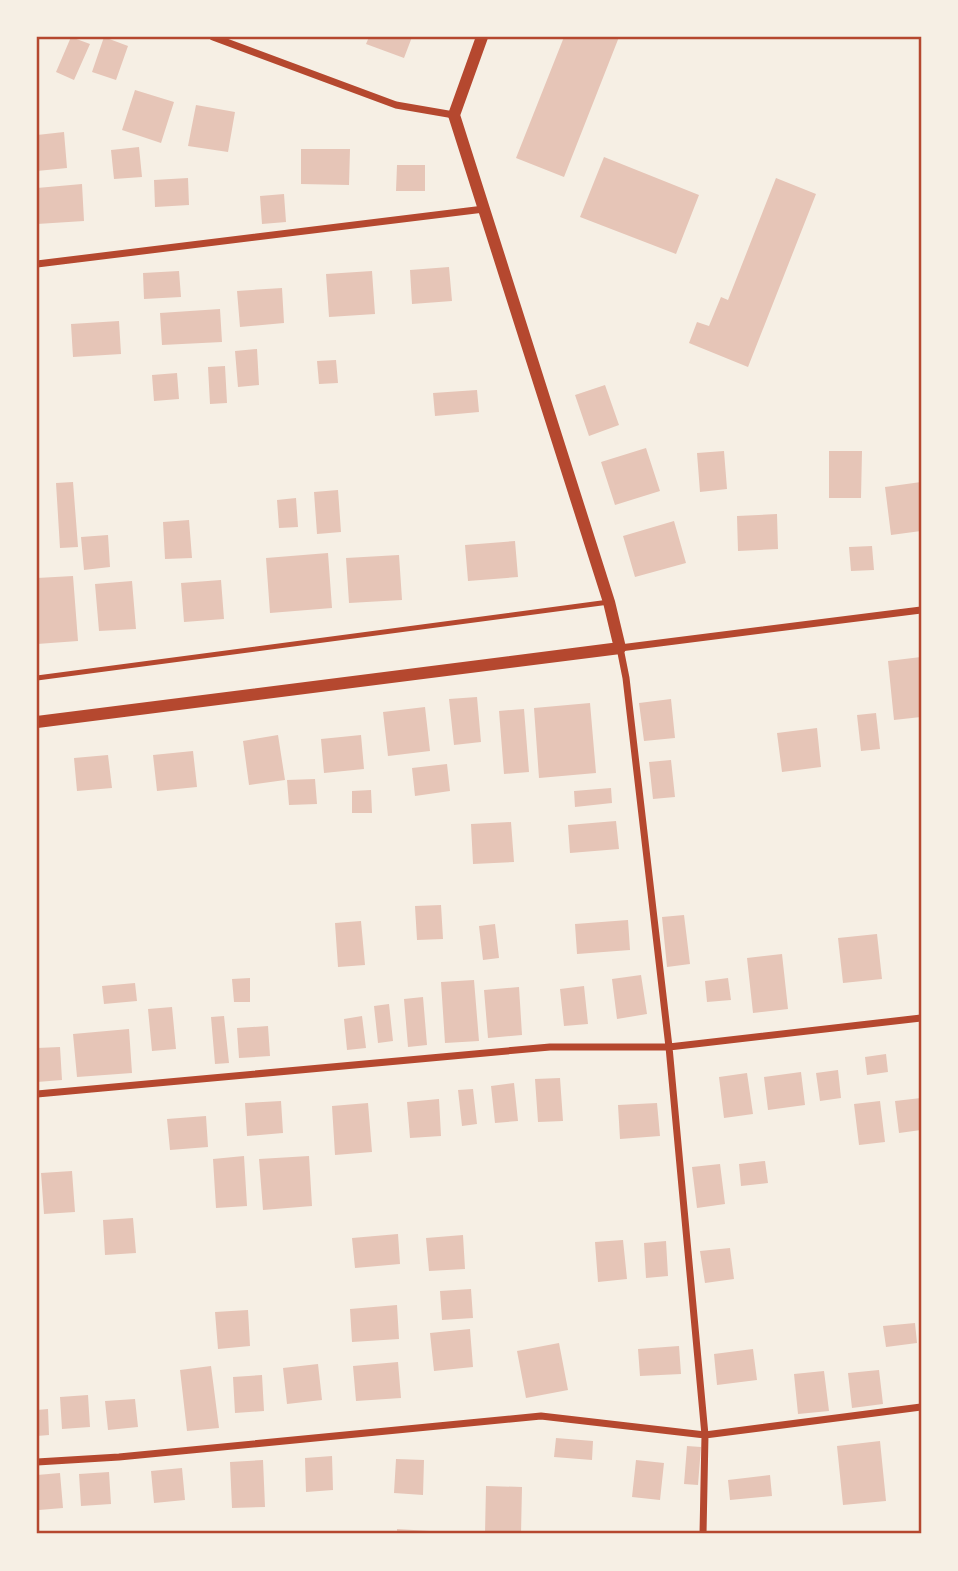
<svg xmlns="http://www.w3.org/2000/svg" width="958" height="1571" font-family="'PT Sans Narrow',sans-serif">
  <rect width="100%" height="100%" fill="#f6efe4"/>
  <path fill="#e6c5b7" d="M71,37L90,44L74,80L56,72Z
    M104,37L128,46L116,80L92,72Z
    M369,37H412L404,58L366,44Z
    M564,37H619L564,177L516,158Z
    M135,90L174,102L161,143L122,130Z
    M196,105L235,112L228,152L188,146Z
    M64,132L67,168L37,171V135Z
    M139,147L142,177L114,179L111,150Z
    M301,149H350L349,185L301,184Z
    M604,157L699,195L676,254L580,217Z
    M397,165H425V191H396Z
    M188,178L189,205L155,207L154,180Z
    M776,178L816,194L748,367L689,343L697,322L709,326L721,297L728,300Z
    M82,184L84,221L37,224V188Z
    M284,194L286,222L262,224L260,196Z
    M449,267L452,301L412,304L410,270Z
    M179,271L181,297L144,299L143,273Z
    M372,271L375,314L329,317L326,274Z
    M282,288L284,323L240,327L237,291Z
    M220,309L222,342L162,345L160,313Z
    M119,321L121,354L73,357L71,324Z
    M257,349L259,385L238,387L235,351Z
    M336,360L338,383L319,384L317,361Z
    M225,366L227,403L210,404L208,367Z
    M177,373L179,399L154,401L152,375Z
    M605,385L619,425L589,436L575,395Z
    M477,390L479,412L435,416L433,393Z
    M646,448L660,491L615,505L601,462Z
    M724,451L727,489L700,492L697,453Z
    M829,451H862L861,498H829Z
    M73,482L78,547L60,548L56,483Z
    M921,482V531L891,535L885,487Z
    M338,490L341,532L317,534L314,492Z
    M296,498L298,527L279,528L277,500Z
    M777,514L778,549L738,551L737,516Z
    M189,520L192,558L165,559L163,522Z
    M674,521L686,563L635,577L623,536Z
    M108,535L110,567L84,570L81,537Z
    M515,541L518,577L468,581L465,545Z
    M872,546L874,570L851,571L849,547Z
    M328,553L332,608L270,613L266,558Z
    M399,555L402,600L349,603L346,558Z
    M73,576L78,641L37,644V578Z
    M221,580L224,619L184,622L181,583Z
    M132,581L136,629L99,631L95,584Z
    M921,657V717L894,720L888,661Z
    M477,697L481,742L454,745L449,699Z
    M671,699L675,738L644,741L639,703Z
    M590,703L596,773L539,778L534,708Z
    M425,707L430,751L388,756L383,712Z
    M524,709L529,772L504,774L499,711Z
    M876,713L880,749L861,751L857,715Z
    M817,728L821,767L782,772L777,733Z
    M278,735L285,780L249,785L243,741Z
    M361,735L364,769L324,773L321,739Z
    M193,751L197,787L157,791L153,755Z
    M108,755L112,788L77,791L74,758Z
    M671,760L675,797L653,799L649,762Z
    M447,764L450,791L415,796L412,768Z
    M315,779L317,804L289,805L287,780Z
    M611,788L612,803L575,807L574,791Z
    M371,790L372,813H352V791Z
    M616,821L619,849L570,853L568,825Z
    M511,822L514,862L473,864L471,824Z
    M441,905L443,939L417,940L415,906Z
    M684,915L690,964L667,967L662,917Z
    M628,920L630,950L577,954L575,924Z
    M361,921L365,965L338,967L335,923Z
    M495,924L499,958L483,960L479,926Z
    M877,934L882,979L843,983L838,938Z
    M782,954L788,1009L753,1013L747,958Z
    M641,975L647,1014L617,1019L612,979Z
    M250,978V1002H234L232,979Z
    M728,978L731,1000L707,1002L705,981Z
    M474,980L479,1041L445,1043L441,982Z
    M135,983L137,1001L104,1004L102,986Z
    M584,986L588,1024L564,1026L560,989Z
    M519,987L522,1035L488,1038L484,990Z
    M423,997L427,1045L408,1047L404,999Z
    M389,1004L393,1041L378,1043L374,1006Z
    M172,1007L176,1049L152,1051L148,1009Z
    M224,1016L229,1063L215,1064L211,1017Z
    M362,1016L366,1048L347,1050L344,1019Z
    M268,1026L270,1056L239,1058L237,1028Z
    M129,1029L132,1073L77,1077L73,1034Z
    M60,1047L62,1080L37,1082V1048Z
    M886,1054L888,1072L867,1075L865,1057Z
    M838,1070L841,1098L820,1101L816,1073Z
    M801,1072L805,1105L768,1110L764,1077Z
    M747,1073L753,1114L724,1118L719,1077Z
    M560,1078L563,1121L538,1122L535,1079Z
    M514,1083L518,1121L495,1123L491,1086Z
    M473,1089L477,1124L462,1126L458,1090Z
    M921,1098V1130L899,1133L895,1101Z
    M439,1099L441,1136L410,1138L407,1102Z
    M281,1101L283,1133L247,1136L245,1103Z
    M880,1101L885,1142L859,1145L854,1104Z
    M368,1103L372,1152L335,1155L332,1106Z
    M657,1103L660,1136L620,1139L618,1105Z
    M206,1116L208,1147L170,1150L167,1119Z
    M244,1156L247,1206L216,1208L213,1159Z
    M309,1156L312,1206L263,1210L259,1159Z
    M765,1161L768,1183L741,1186L739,1164Z
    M720,1164L725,1204L697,1208L692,1167Z
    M72,1171L75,1212L44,1214L41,1173Z
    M133,1218L136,1253L105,1255L103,1220Z
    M398,1234L400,1264L355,1268L352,1238Z
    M463,1235L465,1269L429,1271L426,1238Z
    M623,1240L627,1279L598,1282L595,1242Z
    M666,1241L668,1276L646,1278L644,1243Z
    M730,1248L734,1279L705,1283L700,1251Z
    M471,1289L473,1318L442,1320L440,1291Z
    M397,1305L399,1339L352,1342L350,1309Z
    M248,1310L250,1346L218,1349L215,1312Z
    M915,1323L917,1343L886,1347L883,1326Z
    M470,1329L473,1367L434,1371L430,1333Z
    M559,1343L568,1390L526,1398L517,1351Z
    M679,1346L681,1374L640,1376L638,1349Z
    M753,1349L757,1380L717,1385L714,1354Z
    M398,1362L401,1398L356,1401L353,1366Z
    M318,1364L322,1400L287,1404L283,1368Z
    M211,1366L219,1428L187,1431L180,1370Z
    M879,1370L883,1404L852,1408L848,1373Z
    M824,1371L829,1411L798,1414L794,1374Z
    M262,1375L264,1411L235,1413L233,1377Z
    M88,1395L90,1427L62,1429L60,1397Z
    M135,1399L138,1427L108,1430L105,1401Z
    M48,1409L49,1435L37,1436V1410Z
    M556,1438L593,1441L592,1460L554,1457Z
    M880,1441L886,1501L843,1505L837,1446Z
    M687,1446L701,1447L698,1485L684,1484Z
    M332,1456L333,1490L306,1492L305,1458Z
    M396,1459L424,1460L423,1495L394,1493Z
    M263,1460L265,1507L232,1508L230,1462Z
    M636,1460L664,1463L660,1500L632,1497Z
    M182,1468L185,1500L154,1503L151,1471Z
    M109,1472L111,1504L81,1506L79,1474Z
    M60,1473L63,1508L39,1510L37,1475Z
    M770,1475L772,1496L730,1500L728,1480Z
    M486,1486L522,1487L521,1534H485Z
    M397,1529L447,1532V1534H397Z"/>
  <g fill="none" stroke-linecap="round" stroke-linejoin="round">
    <path stroke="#b5482f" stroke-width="5" d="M37,678L609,602"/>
    <path stroke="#b5482f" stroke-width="7" d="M213,37L396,105L454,115
      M37,264L484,209
      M37,1094L550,1047H669L921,1018
      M37,1462L119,1457L541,1416L705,1435L921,1407
      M703,1534L705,1435L669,1047L626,678L620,648L921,610"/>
    <path stroke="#b5482f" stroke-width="12" d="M37,722L620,648L609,602L454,115L482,37"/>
  </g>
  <rect width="958" height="1571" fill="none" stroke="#f6efe4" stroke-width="77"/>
  <rect x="38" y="38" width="882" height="1494" fill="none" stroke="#b5482f" stroke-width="2.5"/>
</svg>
